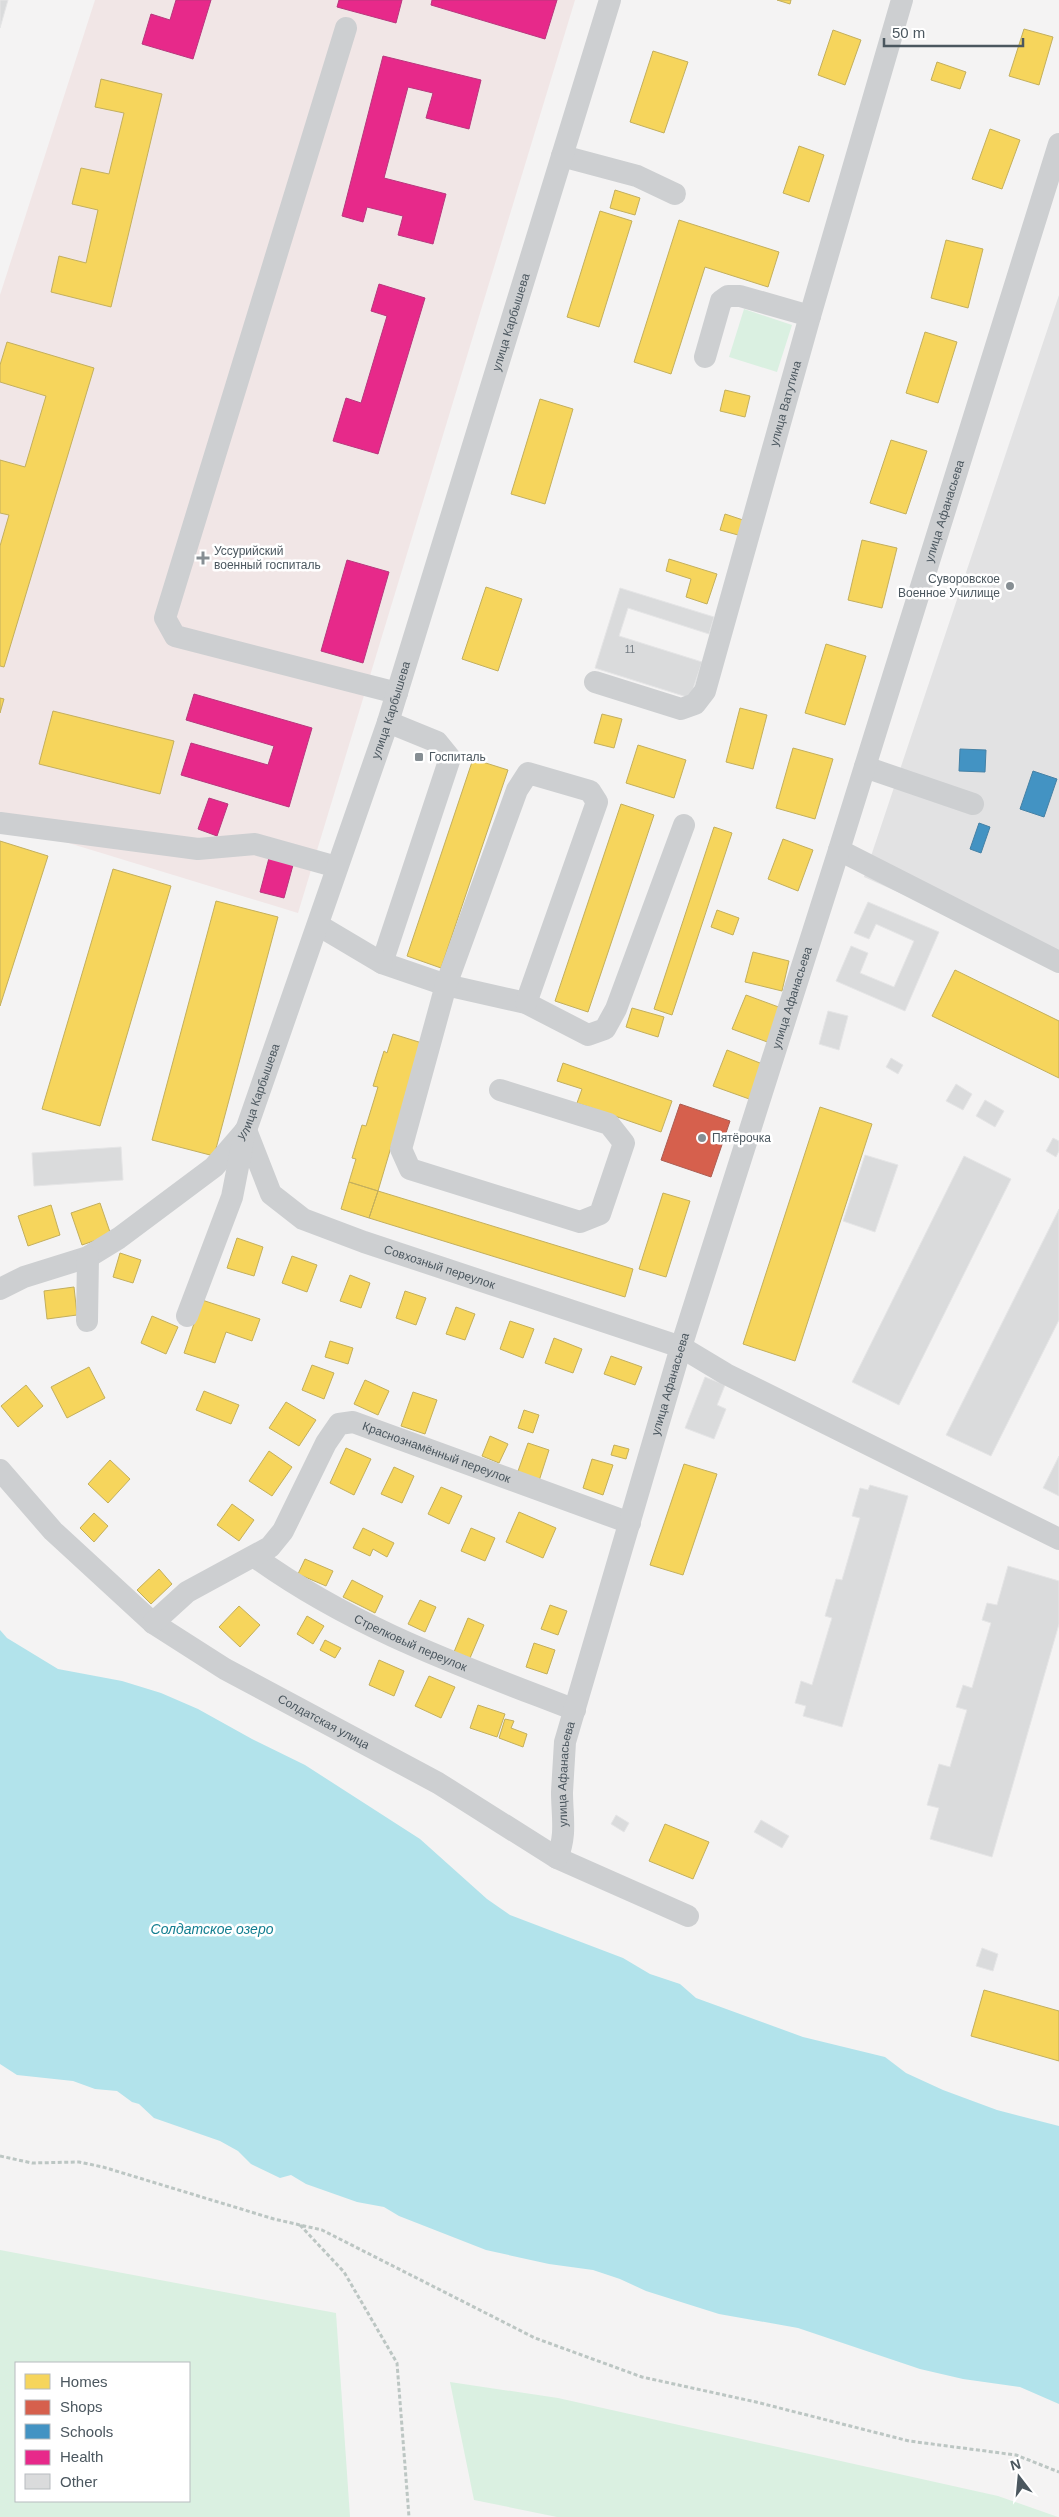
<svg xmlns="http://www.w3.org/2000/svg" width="1059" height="2517" font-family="Helvetica,sans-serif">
  <rect width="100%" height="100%" fill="#f4f3f3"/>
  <path fill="#e2e2e3" d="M1059,295V964L864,877Z"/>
  <path fill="#f1e6e6" d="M95,0H575L298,913L0,822V295Z"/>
  <path fill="#daf0e1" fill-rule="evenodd" d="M744,309L792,325L777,372L729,357Z
    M0,2250L336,2313L350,2517H0ZM16,2363H189V2501H16Z
    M450,2382L558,2398L998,2496L1058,2517H557L474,2500Z"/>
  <path fill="#b2e3eb" d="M0,1630L7,1638L58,1669L122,1681L161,1693L198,1709L252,1739L305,1765L420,1839L487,1899L510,1915L623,1958L650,1974L680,1984L696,1998L803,2037L885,2057L906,2073L943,2090L997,2110L1059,2126V2404L1020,2387L963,2379L920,2369L798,2328L719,2314L646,2291L620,2279L593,2270L549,2264L486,2250L399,2216L384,2207L357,2202L306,2184L291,2175L280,2178L251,2164L238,2151L220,2141L154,2118L139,2104L132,2102L117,2091L95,2089L73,2081L17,2075L0,2064Z"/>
  <path fill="#f6d55c" stroke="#c3af5d" d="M777,0H791L790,4Z
    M1024,29L1053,37L1039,85L1009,76Z
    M833,30L861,40L845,85L818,75Z
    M653,51L688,62L664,133L630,122Z
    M937,62L966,72L960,89L931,80Z
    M101,79L162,94L111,307L51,292L59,256L86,263L98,210L72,204L81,168L109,174L124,113L95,107Z
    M990,129L1020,140L1002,189L972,179Z
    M799,146L824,155L809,202L783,193Z
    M615,190L640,198L635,215L610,208Z
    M600,211L632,221L599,327L567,317Z
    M679,220L779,252L768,287L705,267L671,374L634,362Z
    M946,240L983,249L968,308L931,298Z
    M925,332L957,342L938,403L906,393Z
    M7,342L94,368L4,667L0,666V546L9,515L0,513V460L25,467L46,396L0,382V365Z
    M725,390L750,396L745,417L720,411Z
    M540,399L573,409L545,504L511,494Z
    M891,440L927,451L906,514L870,503Z
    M725,514L743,520L738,535L720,530Z
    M862,540L897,548L882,608L848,600Z
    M669,559L717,574L707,604L686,597L691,579L666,571Z
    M486,587L522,599L498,671L462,659Z
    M826,644L866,656L845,725L805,713Z
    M0,698L4,699L0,713Z
    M740,708L767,715L753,769L726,762Z
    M53,711L174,741L160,794L39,764Z
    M602,714L622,719L614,748L594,743Z
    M638,745L686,760L674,798L626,783Z
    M793,748L833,759L815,819L776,808Z
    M473,759L508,770L441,968L407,956Z
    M621,804L654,815L588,1012L555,1001Z
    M714,827L732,833L672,1015L654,1009Z
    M783,839L813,850L798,891L768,879Z
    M0,841L48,856L0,1006Z
    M113,869L171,886L100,1126L42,1109Z
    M216,901L278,917L214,1156L152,1140Z
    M717,910L739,918L733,935L711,927Z
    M753,952L789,961L782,991L745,982Z
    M955,970L1059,1021V1078L932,1016Z
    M746,995L784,1009L770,1043L732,1029Z
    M632,1008L664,1017L658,1037L626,1027Z
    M393,1034L422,1043L378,1191L349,1182L356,1159L352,1158L362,1125L366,1126L378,1087L373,1086L384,1051L387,1053Z
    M727,1050L765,1065L752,1100L713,1086Z
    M563,1063L672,1101L661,1132L577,1103L582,1089L557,1081Z
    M820,1107L872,1124L795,1361L743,1344Z
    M349,1182L378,1191L369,1218L341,1209Z
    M378,1191L633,1269L625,1297L369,1218Z
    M663,1193L690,1201L666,1277L639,1269Z
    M100,1203L111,1235L82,1245L71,1213Z
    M51,1205L60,1235L28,1246L18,1216Z
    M237,1238L263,1247L254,1276L227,1268Z
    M120,1253L141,1260L133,1283L113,1277Z
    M292,1256L317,1265L307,1292L282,1283Z
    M350,1275L370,1283L361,1308L340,1301Z
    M74,1287L77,1315L47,1319L44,1291Z
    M405,1291L426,1298L416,1325L396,1318Z
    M202,1300L260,1319L252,1341L226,1332L215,1363L184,1353Z
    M456,1307L475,1314L465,1340L446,1334Z
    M152,1316L178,1327L166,1354L141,1343Z
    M510,1321L534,1329L523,1358L500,1349Z
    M554,1338L582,1349L573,1373L545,1363Z
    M330,1341L353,1348L348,1364L325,1357Z
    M611,1356L642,1367L635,1385L604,1374Z
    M312,1365L334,1373L324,1399L302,1390Z
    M89,1367L105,1398L67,1418L51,1387Z
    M365,1380L389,1391L378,1415L354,1404Z
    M26,1385L43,1406L18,1427L1,1406Z
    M204,1391L239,1405L231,1424L196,1410Z
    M413,1392L437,1400L425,1434L401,1426Z
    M286,1402L316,1420L299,1446L269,1428Z
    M524,1410L539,1415L533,1433L518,1428Z
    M490,1436L508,1444L499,1463L482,1456Z
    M528,1443L549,1450L539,1481L517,1474Z
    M614,1445L629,1449L626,1459L611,1455Z
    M346,1448L371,1459L354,1495L330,1483Z
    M269,1451L292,1467L272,1496L249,1481Z
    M592,1459L613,1465L603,1495L583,1488Z
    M110,1460L130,1479L108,1503L88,1484Z
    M684,1464L717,1474L683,1575L650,1565Z
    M394,1467L414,1476L402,1503L381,1494Z
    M441,1487L462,1496L449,1524L428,1514Z
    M232,1504L254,1520L239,1541L217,1525Z
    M519,1512L556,1528L543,1558L506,1542Z
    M94,1513L108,1526L94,1542L80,1528Z
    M363,1528L394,1543L387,1557L373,1549L370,1556L353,1548Z
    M471,1528L495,1538L485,1561L461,1551Z
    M305,1559L333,1571L326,1586L298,1574Z
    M159,1569L172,1584L151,1604L137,1590Z
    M352,1580L383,1596L375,1613L343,1597Z
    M420,1600L436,1607L425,1632L408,1624Z
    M550,1605L567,1611L558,1635L541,1629Z
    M239,1606L260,1625L240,1647L219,1627Z
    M307,1616L324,1626L313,1644L297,1634Z
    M468,1618L484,1625L470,1658L454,1652Z
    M325,1640L341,1648L335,1658L320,1650Z
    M534,1643L555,1650L547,1674L526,1667Z
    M379,1660L404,1671L394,1696L369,1685Z
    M429,1676L455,1687L441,1718L415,1706Z
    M478,1705L505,1714L497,1737L470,1728Z
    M505,1719L514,1721L511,1728L527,1734L523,1747L499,1738Z
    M665,1824L709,1842L693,1879L649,1861Z
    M984,1990L1059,2011V2061L971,2036Z"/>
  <path fill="#d6604d" stroke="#ac5d52" d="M680,1104L730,1121L711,1177L661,1160Z"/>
  <path fill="#4393c3" stroke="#4581a5" d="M960,749L986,750L985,772L959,771Z
    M1033,771L1057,779L1044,817L1020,809Z
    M979,823L990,827L981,853L970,849Z"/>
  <path fill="#e7298a" stroke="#b8377d" d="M176,0H211L193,59L142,44L151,14L170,20Z
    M339,0H402L396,23L337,7Z
    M432,0H557L545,39L431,5Z
    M383,56L481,80L469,129L426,118L433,93L408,87L384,178L446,194L433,244L398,235L403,216L367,207L363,222L342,216Z
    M379,284L425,298L378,454L333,441L346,398L361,403L387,316L371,311Z
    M347,560L389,572L363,663L321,651Z
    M194,694L312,728L289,807L181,775L191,743L268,765L274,746L186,720Z
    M209,798L228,804L217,836L198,829Z
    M269,858L293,865L284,898L260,892Z"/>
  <path fill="#dadbdc" stroke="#e5e5e6" d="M0,0H8L0,28Z
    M620,588L714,617L709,634L628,608L619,636L702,662L690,698L595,668Z
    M868,902L939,932L905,1011L836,981L851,946L868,953L860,973L894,987L914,941L876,924L869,939L854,933Z
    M828,1011L848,1016L839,1050L819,1044Z
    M891,1058L903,1065L898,1074L886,1067Z
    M956,1084L972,1094L963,1110L946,1101Z
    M985,1100L1004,1111L995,1127L976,1116Z
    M1053,1138L1059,1141V1151L1056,1157L1046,1151Z
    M121,1147L123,1180L34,1186L32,1153Z
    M865,1155L898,1165L875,1232L843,1221Z
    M964,1156L1011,1179L899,1405L852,1382Z
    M1059,1209V1320L991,1456L946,1435Z
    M705,1377L725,1385L717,1405L726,1409L714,1439L685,1428Z
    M1059,1456V1496L1043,1488Z
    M870,1485L908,1496L842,1727L803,1716L806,1706L795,1703L801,1681L812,1685L832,1618L825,1616L836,1579L842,1580L860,1518L852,1516L860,1488L868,1490Z
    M1008,1566L1059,1581V1624L992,1857L930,1839L939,1808L927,1805L939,1764L950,1767L967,1710L956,1707L963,1685L972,1688L991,1623L982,1620L987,1603L997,1605Z
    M616,1815L629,1823L624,1832L611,1824Z
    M761,1820L789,1836L782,1848L754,1832Z
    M982,1948L998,1954L993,1971L976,1966Z"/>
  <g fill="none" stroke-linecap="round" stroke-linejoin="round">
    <path stroke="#bcc6c3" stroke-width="3" stroke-dasharray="4 2.5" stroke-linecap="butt" d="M0,2156L32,2163L79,2162L103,2167L274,2219L322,2230L535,2338L642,2377L756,2402L909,2441L1016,2455L1059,2472
      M300,2225L344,2272L397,2363L409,2517"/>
    <g stroke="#cdcfd1" stroke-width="22">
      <path d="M346,28L165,618L175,636L397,693"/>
      <path d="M562,156L637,176L675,194"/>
      <path d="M705,357L721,301L728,296H740L810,316"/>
      <path id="s1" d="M595,682L681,709L695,704L705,691L810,316L902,0"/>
      <path d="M388,722L437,742L450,758L382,963L446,985L526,1003L588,1035L605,1029L616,1009L684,825"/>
      <path d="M865,767L973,804"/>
      <path d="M0,823L198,849L255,844L337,867"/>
      <path d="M839,850L1059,962"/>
      <path d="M318,925L382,963"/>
      <path d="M500,1090L609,1124L624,1143L600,1214L580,1222L410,1169L401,1149L446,985L517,790L528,773L590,791L597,802L526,1003"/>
      <path id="s2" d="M246,1130L271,1194L303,1219L364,1242L681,1347L726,1374L1059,1539"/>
      <path id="s3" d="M0,1289L24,1277L88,1257L119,1238L214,1167L246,1130L388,722L610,0"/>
      <path d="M187,1316L232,1197L245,1131"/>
      <path d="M87,1321L88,1257"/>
      <path id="s4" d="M0,1470L53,1531L153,1623L225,1669L438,1783L557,1858L688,1916"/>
      <path id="s5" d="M255,1557C355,1629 462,1666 575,1710"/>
      <path id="s6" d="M153,1623L187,1592L270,1547L283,1531L326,1443L339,1424L353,1422L630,1523"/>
      <path id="s7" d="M557,1858C567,1835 562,1816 562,1792C563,1776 564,1759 565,1742L681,1347L839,850L1059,144"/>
    </g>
  </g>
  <g fill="#868e93" stroke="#fff" stroke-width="2">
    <path d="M200.5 550.5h5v5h5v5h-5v5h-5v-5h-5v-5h5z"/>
    <circle cx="1010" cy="586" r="5"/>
    <rect x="414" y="752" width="10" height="10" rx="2.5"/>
    <circle cx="702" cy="1138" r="5"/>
  </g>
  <g text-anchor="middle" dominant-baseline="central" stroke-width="5" stroke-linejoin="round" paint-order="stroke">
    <g font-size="10" fill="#707980">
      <text x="630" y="649">11</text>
    </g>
    <g font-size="12" fill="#4b575f" stroke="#fff">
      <text stroke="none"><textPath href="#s3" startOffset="1148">улица Карбышева</textPath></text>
      <text stroke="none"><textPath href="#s1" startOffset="420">улица Ватутина</textPath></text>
      <text stroke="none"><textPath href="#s7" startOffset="1405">улица Афанасьева</textPath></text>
      <text stroke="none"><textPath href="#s3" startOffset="742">улица Карбышева</textPath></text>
      <text stroke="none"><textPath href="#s7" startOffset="895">улица Афанасьева</textPath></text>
      <text stroke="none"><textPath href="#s3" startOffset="338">улица Карбышева</textPath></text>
      <text stroke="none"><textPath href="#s2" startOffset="254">Совхозный переулок</textPath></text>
      <text stroke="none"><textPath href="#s7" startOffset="490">улица Афанасьева</textPath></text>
      <text stroke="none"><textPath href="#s6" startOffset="385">Краснознамённый переулок</textPath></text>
      <text stroke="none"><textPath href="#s5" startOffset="178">Стрелковый переулок</textPath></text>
      <text stroke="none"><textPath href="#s4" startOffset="414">Солдатская улица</textPath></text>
      <text stroke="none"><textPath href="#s7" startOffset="85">улица Афанасьева</textPath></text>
    </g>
    <g font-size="12" fill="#4b575f" stroke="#fff" text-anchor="start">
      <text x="214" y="551">Уссурийский<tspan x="214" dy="14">военный госпиталь</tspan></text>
      <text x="1000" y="579" text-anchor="end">Суворовское<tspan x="1000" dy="14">Военное Училище</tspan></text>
      <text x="429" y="757">Госпиталь</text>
      <text x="712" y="1138">Пятёрочка</text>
    </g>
    <g font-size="14" font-style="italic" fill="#147f91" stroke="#fff">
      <text x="212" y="1929">Солдатское озеро</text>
    </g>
  </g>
  <rect x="15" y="2362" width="175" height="140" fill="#ffffff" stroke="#b7bcbf"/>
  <rect x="25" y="2374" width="25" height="15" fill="#f6d55c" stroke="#b7bcbf"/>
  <text x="60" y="2387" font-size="15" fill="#4b575f">Homes</text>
  <rect x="25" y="2400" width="25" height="15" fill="#d6604d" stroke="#b7bcbf"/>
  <text x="60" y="2412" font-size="15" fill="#4b575f">Shops</text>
  <rect x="25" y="2424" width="25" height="15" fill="#4393c3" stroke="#b7bcbf"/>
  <text x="60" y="2437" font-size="15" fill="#4b575f">Schools</text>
  <rect x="25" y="2450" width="25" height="15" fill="#e7298a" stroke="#b7bcbf"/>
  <text x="60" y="2462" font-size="15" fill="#4b575f">Health</text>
  <rect x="25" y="2474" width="25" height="15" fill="#dadbdc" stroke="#b7bcbf"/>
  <text x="60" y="2487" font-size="15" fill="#4b575f">Other</text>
  <g transform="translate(1019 2477) rotate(344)" stroke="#ffffff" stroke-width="4" paint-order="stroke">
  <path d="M0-4L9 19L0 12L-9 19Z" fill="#4b575f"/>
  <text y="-8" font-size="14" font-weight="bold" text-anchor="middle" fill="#4b575f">N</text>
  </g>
  <path d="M884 38v8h139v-8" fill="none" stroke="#4b575f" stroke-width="2.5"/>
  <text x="892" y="38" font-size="15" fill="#4b575f" stroke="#ffffff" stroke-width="4" paint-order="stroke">50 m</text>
</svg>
